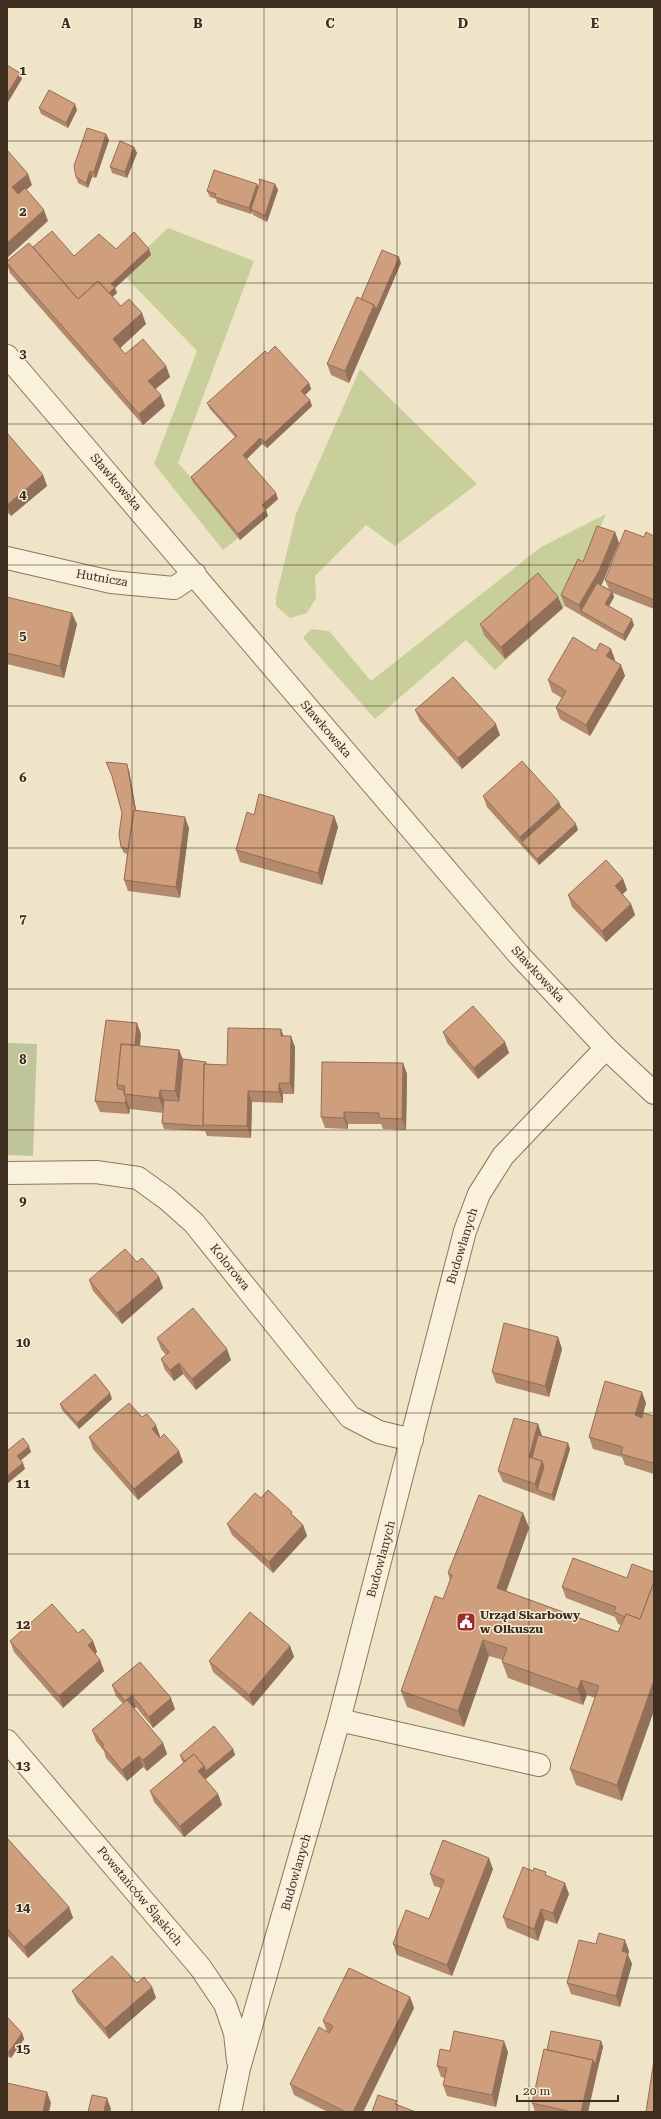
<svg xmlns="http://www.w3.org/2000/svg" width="661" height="2119" font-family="'Roboto Serif',serif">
  <rect width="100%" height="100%" fill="#f0e4c8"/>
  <path fill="#c9cf9b" d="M168,228L254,261L178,463L242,535L223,550L154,464L197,351L121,272Z
    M360,369L477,484L395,546L366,525L315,576L316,598L307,613L290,618L276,606V597L296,514Z
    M606,514L565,606L495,670L466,640L375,719L303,638L311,629L329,631L371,681L541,547Z"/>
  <path fill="#bfc49a" d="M7,1043L37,1044L33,1156L7,1155Z"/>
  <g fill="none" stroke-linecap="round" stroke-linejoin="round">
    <g stroke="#8d765c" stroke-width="24">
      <path id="minor" d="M7,356L519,955L606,1048L654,1093
        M7,558L111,582L174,588L195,574
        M7,1173L96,1172L138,1178L167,1199L194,1223L350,1417L379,1432L412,1440
        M339,1720L539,1765
        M7,1741L200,1967L225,2004L235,2033L238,2061
        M230,2112L239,2068L339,1720L465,1231L479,1194L503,1156L606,1048"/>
    </g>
    <use href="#minor" stroke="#faf1dc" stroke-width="22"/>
  </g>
  <path fill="#b2896c" d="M39,108L77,110L68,128L41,114Z
    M106,134L109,140L96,178L92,177L88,188L78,183L76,177Z
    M134,147L137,153L127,178L112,173L110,167Z
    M257,184L258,187L275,184L278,190L267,222L253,215L252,211L251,214L217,203L216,199L210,197L207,191Z
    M116,249L151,255L115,288L117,293L112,297L121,306L146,324L120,348L125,354L166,366L170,377L155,389L165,406L143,425L10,273L7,264V261L74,256Z
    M401,263L349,383L331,375L327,364L361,299Z
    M267,354L309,383L311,389L305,395L312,406L267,448L262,444L246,459L278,499L266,510L268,516L240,540L193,482L191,477L235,437L210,409L207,403Z
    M7,433L43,475L47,486L11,516L7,512Z
    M615,532L619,543L601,585L609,589L605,580L644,537L654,536V609L613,593L614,597L609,606L634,625L625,641L565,606L561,595L583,562Z
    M7,597L77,624L64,678L7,664Z
    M563,608L505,659L484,635L480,624Z
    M611,649L615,660L614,661L621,665L625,676L590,736L560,719L556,708L562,698L552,692L548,680L596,651Z
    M415,710L500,735L462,769L420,721Z
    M129,770L136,810L189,828L180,898L128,891L124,880L127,854L124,853L121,847Z
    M483,796L559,802L561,807L578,830L539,865L487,807Z
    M254,815L334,816L338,827L322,885L240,862L236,850Z
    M623,879L627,890L622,894L631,904L635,915L606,942L572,907L568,895Z
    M281,1029L283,1036L295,1047L294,1094H283V1103L252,1102L251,1138L207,1136L205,1131L164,1129L162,1123L163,1113L130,1109L129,1114L100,1112L95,1101L141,1034L140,1046L179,1050L183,1059L207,1064L227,1065Z
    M443,1032L505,1042L509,1053L478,1079L447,1043Z
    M403,1063L407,1074L406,1130L383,1129L381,1124H348V1129L325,1128L321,1117Z
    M159,1277L163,1288L122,1324L93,1291L89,1280Z
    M558,1337L562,1349L549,1397L496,1383L492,1372Z
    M157,1338L231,1360L196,1390L183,1374L174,1381L165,1370L161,1359L166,1355L161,1349Z
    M112,1399L79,1429L62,1410L60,1404Z
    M646,1403L642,1418L654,1416V1474L625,1465L622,1457L593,1449L589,1437Z
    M142,1417L160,1436L159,1437L160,1438L183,1462L138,1500L93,1449L89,1437Z
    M538,1424L542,1436L568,1443L570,1449L554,1501L503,1482L498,1471Z
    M261,1498L294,1516L303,1525L307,1536L273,1573L232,1535L227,1524Z
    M523,1513L529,1528L506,1591L618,1632L621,1625L618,1624L615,1617L566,1598L562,1587L627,1578L622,1801L576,1785L570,1769L595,1698L587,1695L583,1705L508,1678L502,1662L503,1660L489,1656L464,1727L407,1707L401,1691L443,1599L450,1580L448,1573Z
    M78,1633L93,1641L97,1652L95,1654L100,1660L104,1671L63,1708L14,1652L10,1641Z
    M290,1646L294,1657L253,1706L213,1672L209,1661Z
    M112,1685L175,1709L153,1728L136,1707L134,1709L163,1743L167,1754L147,1771L143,1767L127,1781L106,1758L104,1751L96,1741L92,1730L123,1704L116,1696Z
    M233,1749L235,1755L205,1780L218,1794L222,1805L184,1837L154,1802L150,1791L183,1763L182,1761L180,1755Z
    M7,1838L69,1907L73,1918L28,1958L7,1935Z
    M493,1869L452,1976L397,1955L393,1944L429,1919L441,1888L434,1886L430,1874Z
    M548,1876L569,1894L557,1924L545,1920L538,1941L507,1928L503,1917Z
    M596,1944L629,1951L628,1955L632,1964L620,2007L571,1994L567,1983Z
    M137,1983L152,1987L156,1998L109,2039L77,2002L72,1991Z
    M410,1997L414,2008L363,2112H328L294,2095L290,2084L327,2032L323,2021Z
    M7,2017L22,2033L24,2039L11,2058L7,2056Z
    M601,2041L603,2047L588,2112H535L532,2103L547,2050Z
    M450,2051L508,2052L496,2107L447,2096L443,2085L445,2078L441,2077L437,2066Z"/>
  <path fill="#916f58" d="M20,73L22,79L7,104V94Z
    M75,104L77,110L68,128L66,123Z
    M106,134L109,140L96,178L94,172Z
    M134,147L137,153L127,178L125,172Z
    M90,171L92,177L88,188L86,183Z
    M28,174L32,185L16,199L12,187Z
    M257,184L259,190L251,209L252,211L251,214L249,208Z
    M275,184L278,190L267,222L265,216Z
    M44,210L48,221L7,258V243Z
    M149,249L151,255L115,288L117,293L109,300L107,294L111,284Z
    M399,257L401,263L349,383L345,371L374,305Z
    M142,313L146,324L117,351L113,339Z
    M166,366L170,377L152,392L148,381Z
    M309,383L311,389L303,397L301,391Z
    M161,395L165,406L143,425L139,414Z
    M310,400L312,406L267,448L265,442Z
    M260,438L262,444L245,461L243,455Z
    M43,475L47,486L11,516L7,505Z
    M276,493L278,499L264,511L262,505Z
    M266,510L268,516L240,540L238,534Z
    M615,532L619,543L603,582L585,613L581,611L579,605Z
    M612,592L614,597L607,610L605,604Z
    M558,597L563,608L505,659L501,647Z
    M72,613L77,624L64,678L60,666Z
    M632,619L634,625L625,641L623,635Z
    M611,649L615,660L610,668L606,656Z
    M621,665L625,676L590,736L586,725Z
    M496,724L500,735L462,769L458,758Z
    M127,764L129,770L138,821L136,815Z
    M559,802L563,813L522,842L524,848L520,837Z
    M334,816L338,827L322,885L318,873Z
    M185,817L189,828L180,898L176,887Z
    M576,824L578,830L539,865L537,859Z
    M623,879L627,890L619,898L615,886Z
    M631,904L635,915L606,942L602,931Z
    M137,1023L141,1034L138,1060L134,1049Z
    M281,1029L285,1040L281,1036Z
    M291,1036L295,1047L294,1094L290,1083Z
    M505,1042L509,1053L478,1079L474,1068Z
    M179,1050L185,1065L181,1107L175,1091Z
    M403,1063L407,1074L406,1130L402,1119Z
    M279,1083L283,1094V1103L279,1092Z
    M160,1090L166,1106L165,1113L159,1098Z
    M248,1091L252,1102L251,1138L247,1126Z
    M126,1098L130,1109L129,1114L125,1103Z
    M344,1112L348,1124V1129L344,1118Z
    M159,1277L163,1288L122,1324L117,1313Z
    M558,1337L562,1349L549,1397L545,1386Z
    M227,1349L231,1360L196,1390L192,1379Z
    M179,1363L183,1374L174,1381L170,1370Z
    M642,1392L646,1403L639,1427L635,1415Z
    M110,1393L112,1399L79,1429L77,1423Z
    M538,1424L542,1436L534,1463L529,1457Z
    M156,1425L160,1436L156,1440L152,1429Z
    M568,1443L570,1449L554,1501L552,1495Z
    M29,1446L31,1452L19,1462L17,1456Z
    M179,1451L183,1462L138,1500L134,1489Z
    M542,1461L546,1473L537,1490L535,1484Z
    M23,1463L25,1469L7,1484V1476Z
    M523,1513L529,1528L502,1603L497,1588Z
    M303,1525L307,1536L273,1573L269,1562Z
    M483,1640L489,1656L464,1727L458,1711Z
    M93,1641L97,1652L92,1657L88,1645Z
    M290,1646L294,1657L253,1706L249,1695Z
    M100,1660L104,1671L63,1708L59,1696Z
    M581,1680L587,1695L583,1705L578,1689Z
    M654,1680V1711L622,1801L617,1785Z
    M132,1695L136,1707L129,1712L125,1701Z
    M171,1698L175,1709L153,1728L149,1717Z
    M163,1743L167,1754L147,1771L143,1760Z
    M233,1749L235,1755L208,1777L206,1771Z
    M139,1756L143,1767L127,1781L122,1770Z
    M204,1766L208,1777L202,1782L198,1771Z
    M218,1794L222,1805L184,1837L180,1826Z
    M489,1858L493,1869L452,1976L447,1965Z
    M565,1883L569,1894L557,1924L553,1913Z
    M69,1907L73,1918L28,1958L24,1947Z
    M541,1909L545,1920L538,1941L534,1929Z
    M625,1940L629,1951L628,1955L632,1964L620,2007L616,1996L622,1951Z
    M152,1987L156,1998L109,2039L105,2028Z
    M410,1997L414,2008L363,2112H353Z
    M22,2033L24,2039L11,2058L9,2052Z
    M504,2041L508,2052L496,2107L492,2095Z
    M601,2041L603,2047L597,2071L595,2065Z
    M593,2060L597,2071L588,2112H581Z
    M47,2092L51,2103L49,2112H43Z
    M107,2098L111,2109L110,2112H104V2111Z"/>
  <path fill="#cf9f7d" stroke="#916f58" d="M7,65L20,73L7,94Z
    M49,90L75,104L66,123L39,108Z
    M87,128L106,134L94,172L90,171L86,183L76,177L74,166Z
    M120,141L134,147L125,172L110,167Z
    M7,150L28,174L12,187L18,194L25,188L44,210L7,243Z
    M214,170L257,184L249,208L215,197L216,194L207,191Z
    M259,179L275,184L265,216L251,209L260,182Z
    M52,231L74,256L99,234L116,249L134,232L149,249L111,284L115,287L109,293L98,281L78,299L33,247Z
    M29,243L78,299L98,281L121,306L129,299L142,313L113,339L125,354L143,339L166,366L148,381L161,395L139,414L7,263V261Z
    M382,250L399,257L376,310L374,305L361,299Z
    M357,297L374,305L345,371L327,364Z
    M275,346L309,383L301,391L310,400L265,442L260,438L243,455L276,493L262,505L266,510L238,534L191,477L237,436L207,403L265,351L267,354Z
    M7,433L43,475L7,505Z
    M597,526L615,532L599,571L579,605L561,595L578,559L583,562Z
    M625,530L644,537L646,532L654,536V600L605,580Z
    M538,573L558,597L501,647L480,624Z
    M597,583L612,592L605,604L632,619L623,635L581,611Z
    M7,597L72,613L60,666L7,653Z
    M573,637L596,651L600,643L611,649L606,656L621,665L586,725L556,708L566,691L548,680Z
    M453,677L496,724L458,758L415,710Z
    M522,761L559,802L520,837L483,796Z
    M106,762L127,764L135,810H134L128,849L121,847L119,834L122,813L112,776Z
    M259,794L334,816L318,873L236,850L247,812L254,815Z
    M561,807L576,824L537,859L522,842Z
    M134,810L185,817L176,887L124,880Z
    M606,860L623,879L615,886L631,904L602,931L568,895Z
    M473,1006L505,1042L474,1068L443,1032Z
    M106,1020L137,1023L135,1045L121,1044L117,1085L118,1089L124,1090V1094L126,1098L125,1103L95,1101Z
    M228,1028L281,1029V1036H291L290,1083H279V1092L248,1091L247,1126L203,1125L204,1064L227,1065Z
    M121,1044L179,1050L175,1091L160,1090L159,1098L124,1094L125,1086L117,1085Z
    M183,1059L206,1062V1064H204L203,1126L162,1123L164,1100L179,1101Z
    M322,1062L403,1063L402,1119L379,1118V1113L344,1112V1118L321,1117Z
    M125,1249L137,1262L142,1258L159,1277L117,1313L89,1280Z
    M193,1308L227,1349L192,1379L179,1363L170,1370L161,1359L169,1352L157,1338Z
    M504,1323L558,1337L545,1386L492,1372Z
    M95,1374L110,1393L77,1423L60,1404Z
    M605,1381L642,1392L635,1415L642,1418L643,1413L654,1416V1458L653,1463L621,1454L623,1447L589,1437Z
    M129,1403L142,1417L147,1414L156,1425L152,1429L160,1438L164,1434L179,1451L134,1489L89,1437Z
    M514,1418L538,1424L529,1457L542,1461L535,1484L498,1471Z
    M538,1435L568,1443L552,1495L537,1490L544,1467L542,1461L532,1458Z
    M23,1438L29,1446L17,1456L23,1463L7,1476V1451Z
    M268,1490L292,1512L291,1514L303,1525L269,1562L227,1524L255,1493L261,1498Z
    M479,1495L523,1513L497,1588L618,1632L626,1614L640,1619L654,1582V1680L617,1785L570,1769L599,1686L581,1680L578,1689L502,1662L507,1648L483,1640L458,1711L401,1691L435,1596L443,1599L452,1575L448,1573Z
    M573,1558L627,1578L632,1564L654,1572V1582L640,1619L626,1614L625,1617L614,1612L616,1607L562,1587Z
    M52,1604L78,1633L83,1629L93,1641L88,1645L100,1660L59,1696L10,1641Z
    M250,1612L290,1646L249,1695L209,1661Z
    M140,1662L171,1698L149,1717L132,1695L125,1701L112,1685Z
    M127,1700L163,1743L143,1760L139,1756L122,1770L102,1746L104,1745L92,1730Z
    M214,1726L233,1749L206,1771L204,1766L194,1754L185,1761L180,1755Z
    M194,1754L204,1766L198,1771L218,1794L180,1826L150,1791Z
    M7,1838L69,1907L24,1947L7,1928Z
    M443,1840L489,1858L447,1965L393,1944L406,1910L429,1919L444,1880L430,1874Z
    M523,1867L533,1871L534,1868L546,1872L545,1875L565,1883L553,1913L541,1909L534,1929L503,1917Z
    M599,1933L625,1940L622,1951L628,1953L616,1996L567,1983L579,1940L596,1944Z
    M112,1956L137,1983L144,1977L152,1987L105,2028L72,1991Z
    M349,1968L410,1997L353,2112H346L290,2084L319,2027L329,2033L333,2026L323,2021Z
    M7,2017L22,2033L9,2052L7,2051Z
    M454,2031L504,2041L492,2095L443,2085L447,2068L437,2066L440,2049L450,2051Z
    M551,2031L601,2041L595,2065L593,2060L547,2050Z
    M544,2049L593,2060L581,2112H572L532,2103Z
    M654,2060V2112H646Z
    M7,2083L47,2092L43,2112H7Z
    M92,2095L107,2098L104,2111L108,2112H88Z
    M378,2095L397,2101L395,2104L416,2112H372Z"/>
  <path fill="none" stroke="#3d2e20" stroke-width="1" stroke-opacity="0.55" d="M132,7V2112M264,7V2112M397,7V2112M529,7V2112M7,141H654M7,283H654M7,424H654M7,565H654M7,706H654M7,848H654M7,989H654M7,1130H654M7,1271H654M7,1413H654M7,1554H654M7,1695H654M7,1836H654M7,1978H654"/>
  <defs>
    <g id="civic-square" transform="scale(1)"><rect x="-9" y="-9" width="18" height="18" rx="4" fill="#9e2a2b" stroke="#f7eed8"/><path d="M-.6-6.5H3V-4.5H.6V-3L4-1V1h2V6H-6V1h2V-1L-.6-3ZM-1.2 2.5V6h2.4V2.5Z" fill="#fff"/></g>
  </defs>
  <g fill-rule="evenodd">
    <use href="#civic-square" x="466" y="1622"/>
  </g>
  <g text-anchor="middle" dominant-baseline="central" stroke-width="3" stroke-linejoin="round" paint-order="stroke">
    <g font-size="12" fill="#3d2e20" stroke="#f7eed8">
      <text transform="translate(116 482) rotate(49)">Sławkowska</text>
      <text transform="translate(102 578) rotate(10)">Hutnicza</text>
      <text transform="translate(326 729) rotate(49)">Sławkowska</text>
      <text transform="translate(538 974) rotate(47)">Sławkowska</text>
      <text transform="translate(462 1246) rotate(-73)">Budowlanych</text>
      <text transform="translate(230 1267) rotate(51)">Kolorowa</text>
      <text transform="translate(381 1559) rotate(-75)">Budowlanych</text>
      <text transform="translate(296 1872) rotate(-74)">Budowlanych</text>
      <text transform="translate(140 1896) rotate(50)">Powstańców Śląskich</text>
    </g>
    <g font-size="12" font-weight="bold" fill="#3d2e20" stroke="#f7eed8" text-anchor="start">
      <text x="480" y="1615">Urząd Skarbowy<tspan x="480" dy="14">w Olkuszu</tspan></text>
    </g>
  </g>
  <g font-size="13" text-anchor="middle" font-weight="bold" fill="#3d2e20" stroke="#f7eed8" stroke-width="3" stroke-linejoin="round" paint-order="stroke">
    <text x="66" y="28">A</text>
    <text x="198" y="28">B</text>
    <text x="330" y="28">C</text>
    <text x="463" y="28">D</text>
    <text x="595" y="28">E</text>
    <text x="23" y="75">1</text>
    <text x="23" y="216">2</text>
    <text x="23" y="358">3</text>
    <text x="23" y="499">4</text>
    <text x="23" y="640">5</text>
    <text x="23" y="782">6</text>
    <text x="23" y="923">7</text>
    <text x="23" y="1064">8</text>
    <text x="23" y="1205">9</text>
    <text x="23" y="1347">10</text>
    <text x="23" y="1488">11</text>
    <text x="23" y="1629">12</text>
    <text x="23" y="1770">13</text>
    <text x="23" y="1912">14</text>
    <text x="23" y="2053">15</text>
  </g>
  <rect width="661" height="2119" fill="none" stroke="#3d2e20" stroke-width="16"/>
  <path d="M517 2095v6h101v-6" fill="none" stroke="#3d2e20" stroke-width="2"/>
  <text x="523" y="2095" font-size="12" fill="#3d2e20" stroke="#f7eed8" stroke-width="3" paint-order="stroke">20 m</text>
</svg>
